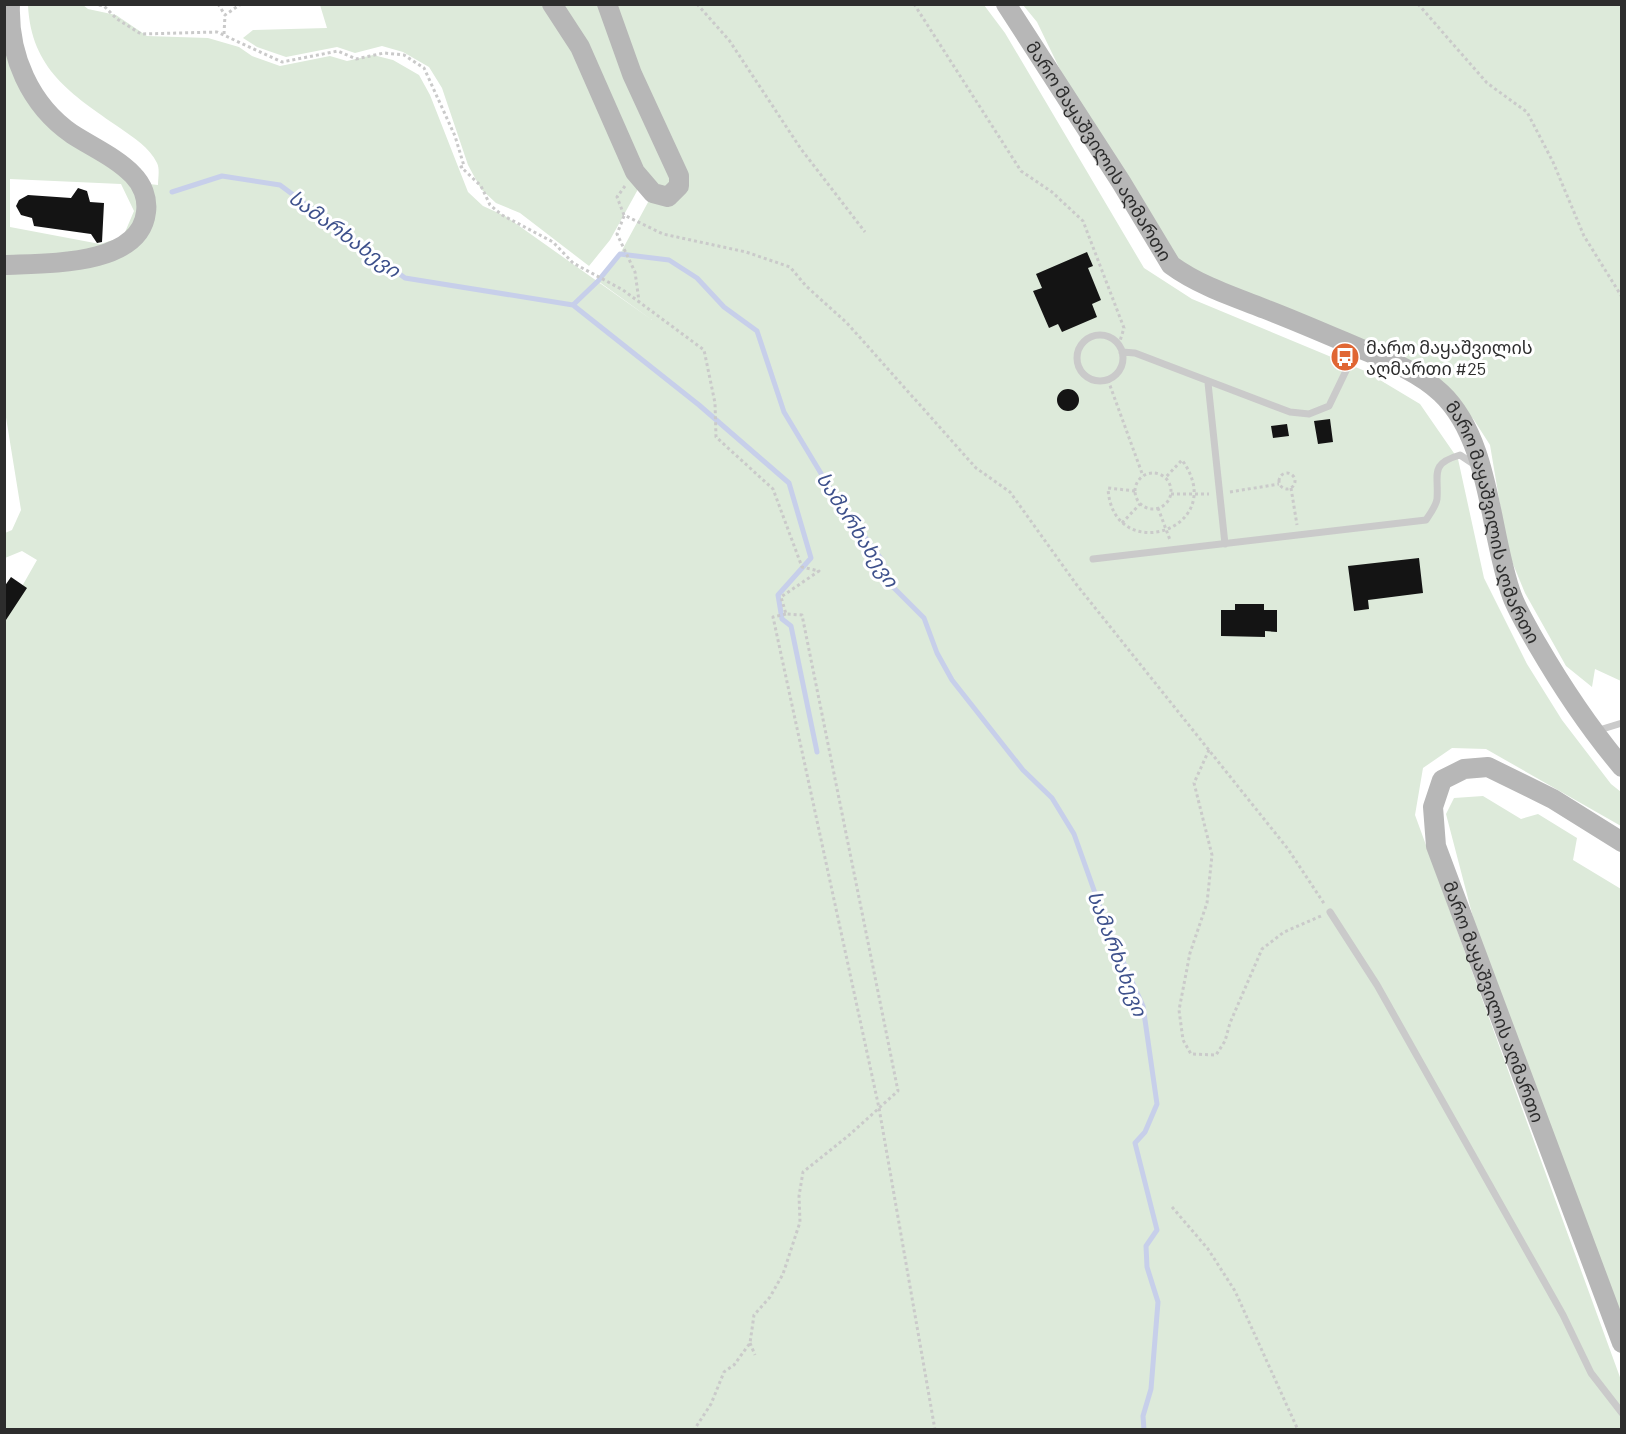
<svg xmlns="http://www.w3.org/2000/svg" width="1626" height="1434" font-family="Barlow,'Noto Sans Georgian',sans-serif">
  <rect width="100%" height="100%" fill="#fff"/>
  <path fill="#ddeada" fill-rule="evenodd" d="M5,5L34,93L139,183L158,185C158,178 160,169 157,163C149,147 134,138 120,128C71,94 31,69 28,5H83L88,9L116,15L147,36L208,38L239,47L252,56L280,66L330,56L347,61L373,55L393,60L419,75L430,95L468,192L483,206L505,216L652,320L598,281L620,254L653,193L552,5H984L1005,33L1144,268L1192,299L1365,371L1420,404L1458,459L1484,578L1527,664L1562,720L1611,784L1621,792V826L1486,749L1452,748L1423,768L1415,815L1621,1380V1429H5L4,618L37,560L22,551L5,558V533L12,530L21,510L4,405ZM10,179L121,184L134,211L123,237L100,244L10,227Z
    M320,5H548L642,182L610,240L589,266L520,213L496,203L481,189L468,165L442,88L429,67L403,52L382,46L355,53L337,47L286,57L257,47L243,38L253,30L327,28Z
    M1023,5H1621V681L1595,669L1592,687L1566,666L1525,593L1508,552L1490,445L1474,420L1442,385L1202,277L1179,262L1068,86L1037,22Z
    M1483,796L1521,819L1538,814L1577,838L1573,860L1621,889V1323L1476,929L1446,814L1454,798Z"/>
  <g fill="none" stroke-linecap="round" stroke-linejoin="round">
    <path stroke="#c7cfea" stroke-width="5" d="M172,192L222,176L280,185L405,278L573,305L598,281L620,254L669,260L697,278L724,307L757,331L784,412L834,495L882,560L891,585L924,618L937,653L952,680L1023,770L1052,798L1074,834L1105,921L1143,1006L1157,1104L1145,1132L1135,1143L1157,1230L1146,1246L1147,1267L1158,1302L1151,1389L1143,1416L1144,1430
      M573,305L699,405L789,483L811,558L778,595L782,619L791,626L817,752"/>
  </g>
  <path fill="#141414" d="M78,188L87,191L90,202L104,203L102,242L97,243L91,234L34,226L32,218L21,215L16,206L19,200L28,195L71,198Z
    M1087,252L1093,266L1088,268L1101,300L1092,304L1097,317L1062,332L1058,324L1049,328L1033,291L1042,288L1036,274Z
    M1057 400a11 11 0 1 1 22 0a11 11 0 1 1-22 0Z
    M1330,419L1333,442L1318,444L1314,421Z
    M1287,424L1289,436L1273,438L1271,426Z
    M1419,558L1423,593L1368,600L1369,609L1354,611L1348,566Z
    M11,577L27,588L4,623V587Z
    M1235,604H1264V610H1277V632L1265,631V637L1221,636V610H1235Z"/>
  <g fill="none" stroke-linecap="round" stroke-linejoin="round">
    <path stroke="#cacaca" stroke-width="3" stroke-dasharray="3 3" stroke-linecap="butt" d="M93,4L104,6L117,19L141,34L217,32L282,62L338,51L356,59L384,53L404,55L424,68L455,136L464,166L461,167L481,186L490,205L502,215L553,242L573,263L623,290L704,350L715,403L716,437L773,489L802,567L819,571L781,597L786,614L802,615L898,1091L848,1136L803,1172L799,1196L800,1222L783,1274L770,1297L754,1315L750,1343L734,1365L724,1372L711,1404L694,1430
      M218,4L225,15L241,4
      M697,4L729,40L801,149L865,232
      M914,4L1021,171L1052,192L1083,221L1124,328L1120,341
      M1418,4L1487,83L1527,112L1553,162L1584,236L1622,297
      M224,34L225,15
      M625,186L617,197L624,215L663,234L746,252L790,267L806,286L847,323L976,468L1010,492L1076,584L1288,849L1325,905
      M624,216L617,234L635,272L639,301
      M1108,380L1143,476
      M1279 481a8 8 0 1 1 16 0a8 8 0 1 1-16 0Z
      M1135 491a18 18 0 1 1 36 0a18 18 0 1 1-36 0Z
      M1291,488L1297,525
      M1135,491L1108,488C1112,568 1232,529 1182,460L1165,478
      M1230,492L1279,484
      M1171,494H1209
      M1158,508L1170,540
      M1122,523L1140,504
      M786,614L773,617L879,1108L935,1430
      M1209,750L1194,783L1212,855L1207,903L1190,953L1179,1010L1183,1040L1191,1054L1216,1055L1225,1041L1230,1023L1262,949L1284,932L1321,916
      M1172,1207L1208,1249L1235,1291L1298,1430
      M750,1343L755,1355"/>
    <path stroke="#cacaca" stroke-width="7" d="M1077 358a23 23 0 1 1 46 0a23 23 0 1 1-46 0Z
      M1122,352L1135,353L1290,412L1309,414L1329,406L1356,350
      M1208,383L1225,544
      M1093,559L1426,520C1430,514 1436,506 1437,499C1439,474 1429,464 1460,455L1475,465
      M1596,731L1622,723
      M1330,912L1377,985L1563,1315L1591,1373L1622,1413"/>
    <g stroke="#b7b7b7" stroke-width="20">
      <path d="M552,4L580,47L635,172L653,193L668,197L679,186V176L632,74L607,4"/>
      <path id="s1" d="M1006,4L1121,182L1171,265C1198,285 1234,297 1265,309C1299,322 1333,337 1366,351C1391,361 1421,374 1441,393C1491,440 1489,533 1512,596C1518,612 1528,628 1537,644C1562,687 1590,729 1622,767"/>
      <path d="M4,265C44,263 140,267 146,212C148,198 142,184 133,175C117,158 92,147 72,134C30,105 8,55 10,4"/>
      <path id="s2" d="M1622,842L1553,799L1488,767L1464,769L1442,780L1433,807L1436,846L1622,1343"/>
    </g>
  </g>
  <defs>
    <g id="bus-disc" transform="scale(1.5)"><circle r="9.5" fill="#e06633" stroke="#fff"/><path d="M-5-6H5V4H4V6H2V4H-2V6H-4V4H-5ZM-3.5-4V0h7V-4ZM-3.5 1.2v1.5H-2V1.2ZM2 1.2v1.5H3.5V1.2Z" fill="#fff"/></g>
  </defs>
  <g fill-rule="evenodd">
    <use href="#bus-disc" x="1345" y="357"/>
  </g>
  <g text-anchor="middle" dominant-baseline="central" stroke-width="6" stroke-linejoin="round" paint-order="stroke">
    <g font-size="18" fill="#2d2d2d" stroke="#fff">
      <text stroke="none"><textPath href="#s1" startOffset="174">მარო მაყაშვილის აღმართი</textPath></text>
      <text stroke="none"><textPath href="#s1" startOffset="750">მარო მაყაშვილის აღმართი</textPath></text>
      <text stroke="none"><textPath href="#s2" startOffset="436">მარო მაყაშვილის აღმართი</textPath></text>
    </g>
    <g font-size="18" fill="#2d2d2d" stroke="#fff" text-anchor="start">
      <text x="1366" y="347">მარო მაყაშვილის<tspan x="1366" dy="21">აღმართი #25</tspan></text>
    </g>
    <g font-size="20" font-style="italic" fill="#3e518c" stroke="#fff">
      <text transform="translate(345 233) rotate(36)">სამარხახევი</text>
      <text transform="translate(858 529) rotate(57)">სამარხახევი</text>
      <text transform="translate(1118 953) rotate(69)">სამარხახევი</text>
    </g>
  </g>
  <rect width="1626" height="1434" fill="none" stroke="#2d2d2d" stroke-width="12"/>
</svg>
